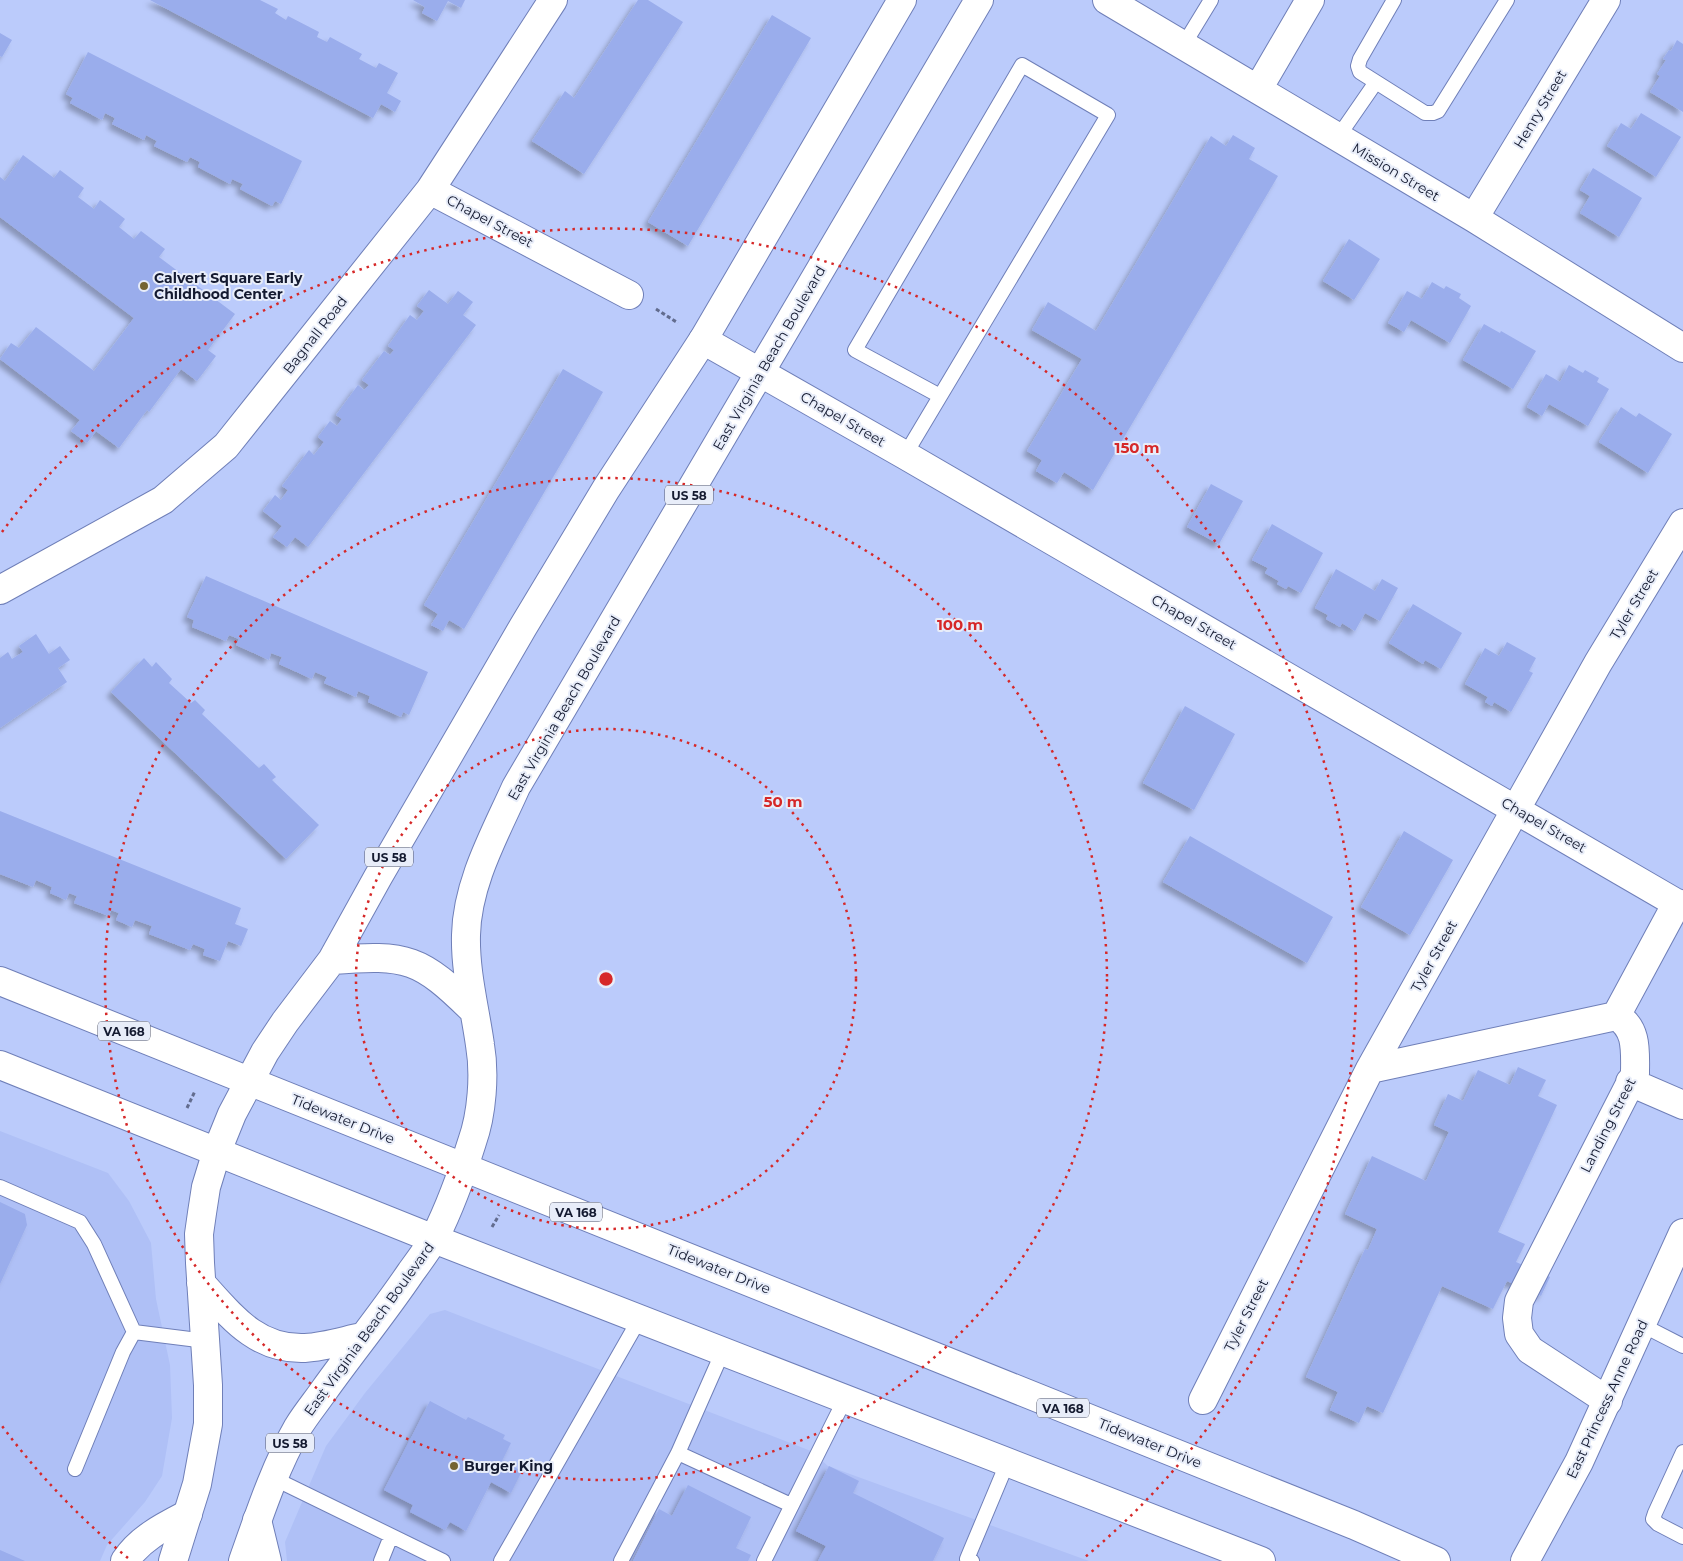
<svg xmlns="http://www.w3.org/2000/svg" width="1683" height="1561" font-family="Montserrat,sans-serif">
  <defs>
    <filter id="shadow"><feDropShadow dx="-4.5" dy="4.5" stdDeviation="2.5" flood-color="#0004"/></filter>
  </defs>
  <rect width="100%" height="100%" fill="#bbcbfb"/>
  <path fill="#afc0f6" d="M0,1131L108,1173L129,1201L151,1243L156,1299L170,1365L172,1418L162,1476L145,1502L107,1545L100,1561H0Z
    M445,1310L811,1451L828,1466L1089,1561H287L285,1542L326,1446L365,1393L430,1314Z"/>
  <path fill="#9aadec" filter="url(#shadow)" d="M150,0H260L278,9L275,13L286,20L288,16L319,32L317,37L327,42L330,37L362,54L359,59L376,68L379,63L398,73L387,93L401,101L395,112L381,104L373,118Z
    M413,0H465L461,8L448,1L437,21L422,13L425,7Z
    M638,0H648L683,22L584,174L532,141L565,91L574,98Z
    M772,15L811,38L688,246L648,222Z
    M0,33L12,40L2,57L0,56Z
    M1677,40L1683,44V112L1650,92L1660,76L1657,74L1666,60L1663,59L1669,50L1671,51Z
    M88,52L302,161L281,204L275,201L272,206L240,189L243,184L232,179L230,184L198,167L200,162L190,157L187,162L154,146L157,141L146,135L144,140L112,124L115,118L105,113L102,120L70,103L73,98L66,94Z
    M1641,113L1681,137L1656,177L1607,146L1621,123L1631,129Z
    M1233,135L1255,148L1249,159L1278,176L1093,490L1064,472L1057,483L1036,471L1042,460L1027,451L1082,359L1032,330L1048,302L1096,331L1211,136L1226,146Z
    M23,155L54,178L60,170L84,188L78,197L94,209L100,200L125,219L119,227L134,239L141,231L165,249L159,257L235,314L208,350L216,356L197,381L181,369L149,412L147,410L119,448L96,431L87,443L71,431L80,420L0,359L11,343L19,348L36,327L94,371L134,318L0,217V177L5,181Z
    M1593,168L1642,198L1619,237L1580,213L1590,196L1580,190Z
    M1349,239L1380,259L1354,300L1323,281Z
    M1432,282L1444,289L1446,286L1461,294L1459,298L1471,306L1450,343L1411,320L1404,332L1388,323L1407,291L1422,299Z
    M429,290L448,304L458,291L473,302L463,315L476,325L308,547L295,537L287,547L273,537L282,526L263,511L275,495L281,500L288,490L282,486L309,450L314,455L324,442L318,437L330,421L337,426L342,419L336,415L358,385L364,390L369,385L362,380L384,351L390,355L394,350L388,346L410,315L417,320L424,311L417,306Z
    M1484,324L1500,333L1501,331L1536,351L1513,389L1463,360Z
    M1569,365L1583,373L1585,370L1599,378L1597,382L1609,389L1588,426L1549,404L1542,416L1527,407L1546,374L1560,382Z
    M563,369L603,392L464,629L449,620L443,631L431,625L438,614L424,605Z
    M1621,407L1636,417L1639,413L1672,434L1648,473L1599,442Z
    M1211,484L1243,501L1219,544L1187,527Z
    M1272,524L1323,553L1301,593L1288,586L1286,589L1277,584L1279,581L1265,573L1268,568L1252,560Z
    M1336,569L1375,591L1382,579L1398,588L1380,621L1365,613L1355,631L1342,623L1340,627L1326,619L1328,615L1315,608Z
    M206,576L428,672L409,715L403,712L401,717L368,702L370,696L358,691L356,697L324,683L327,677L315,672L312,679L279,664L282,657L271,653L269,660L236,645L239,639L229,635L226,641L192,627L194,620L187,617Z
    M1413,604L1462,633L1441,669L1425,660L1423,664L1389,643Z
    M36,634L49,654L60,646L70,660L58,668L67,682L0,728V658L8,652L12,659L23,652L19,646Z
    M1507,642L1536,658L1529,671L1533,673L1511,712L1494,702L1492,706L1485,702L1488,697L1465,684L1485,648L1499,656Z
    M144,658L152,667L156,662L172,679L169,683L191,703L195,700L205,710L202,714L259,768L264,764L276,777L272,780L319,825L286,859L111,692Z
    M1185,706L1235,734L1194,810L1143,783Z
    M0,811L241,908L235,924L248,929L241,946L228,941L220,961L203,955L205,949L193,944L190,950L149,934L152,926L135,920L132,927L116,920L119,913L111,910L109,916L74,903L77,896L69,893L66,900L50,893L52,887L36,880L33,887L0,874Z
    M1404,831L1453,860L1410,935L1361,907Z
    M1190,836L1333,917L1307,963L1163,882Z
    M1518,1067L1546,1080L1538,1096L1557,1105L1498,1232L1525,1244L1516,1262L1550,1277L1541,1296L1507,1281L1493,1309L1442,1286L1383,1413L1367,1406L1359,1423L1330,1410L1338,1392L1306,1377L1365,1249L1368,1250L1377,1229L1345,1214L1372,1156L1426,1181L1449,1132L1434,1125L1448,1094L1463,1101L1478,1070L1510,1085Z
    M0,1202L25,1214L27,1225L0,1284Z
    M430,1401L466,1420L468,1417L505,1435L503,1439L511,1443L502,1461L522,1471L511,1493L491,1482L466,1531L450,1522L445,1530L410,1512L413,1505L384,1490Z
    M829,1466L859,1481L853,1493L944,1538L933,1561H818L826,1546L796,1531Z
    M688,1485L751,1517L736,1548L751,1555L748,1561H633L659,1509L672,1516Z
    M0,1550L25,1561H0Z"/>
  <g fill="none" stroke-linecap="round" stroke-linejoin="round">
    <g stroke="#6f7fb8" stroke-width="16">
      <path id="service" d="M1394,0L1360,59L1358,66L1360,72L1425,113H1433L1438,111L1507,0
        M1183,46L1211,0
        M1338,137L1376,82
        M905,455L1108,115L1022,65L855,350L940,396
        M0,1187L80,1222L94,1244L134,1332
        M1642,1325L1683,1346
        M134,1332L206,1341
        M1683,1452L1655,1513L1653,1519L1658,1524L1683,1537
        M678,1453L791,1505
        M75,1469L123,1352L134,1332
        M273,1478L443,1561
        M381,1561L391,1536
        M501,1561L640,1318
        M621,1561L678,1453L723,1351
        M764,1561L845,1399
        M972,1561L967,1559L1008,1461"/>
    </g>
    <g stroke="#6f7fb8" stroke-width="30">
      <path id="minor" d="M1107,0L1474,218L1683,348
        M1258,89L1310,0
        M430,190L629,295
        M1474,218L1606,0
        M703,340L905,455L1683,907
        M0,590L163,500L226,446L430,190L553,0
        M1616,1016L1677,903
        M1370,1069L1616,1016C1638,1028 1635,1052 1635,1074L1519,1301L1517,1318L1519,1334L1530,1350L1608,1401
        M1630,1082L1683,1105
        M1203,1400L1370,1069L1598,663L1683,523
        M257,1520L267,1561
        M125,1561C140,1538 165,1526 188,1514"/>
    </g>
    <g stroke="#6f7fb8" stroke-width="30">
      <path id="secondary" d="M1525,1561L1579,1462L1683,1233"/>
    </g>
    <g stroke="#6f7fb8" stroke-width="30">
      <path id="primary" d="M332,960C408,954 420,958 474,1011
        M201,1283C231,1316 256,1350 305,1348C324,1347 343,1341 362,1337
        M173,1561L197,1484L208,1424V1385L200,1263L199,1234L202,1213L206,1187L217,1151L232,1114L265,1052L285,1022L332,960L378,877L523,627L606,489L703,340L902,0
        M243,1561C259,1516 274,1469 298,1427C306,1414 316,1402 325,1389C353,1350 384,1312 411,1272C419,1261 428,1249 435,1237C450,1207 462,1174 472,1142C482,1114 485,1074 480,1045C475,1009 465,972 466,935C467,883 495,834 516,787L979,0"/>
    </g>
    <g stroke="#6f7fb8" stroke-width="30">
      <path id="trunk" d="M0,981L1354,1525L1436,1561
        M0,1065L434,1239L1261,1561"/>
    </g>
    <path stroke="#626c8e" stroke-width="3" stroke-dasharray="4 2.5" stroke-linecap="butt" d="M656,309L678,323
      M187,1108L195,1091
      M492,1227L499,1215"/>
    <use href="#service" stroke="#fff" stroke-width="14"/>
    <use href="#minor" stroke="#fff" stroke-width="28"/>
    <use href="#secondary" stroke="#fff" stroke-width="28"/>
    <use href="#primary" stroke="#fff" stroke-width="28"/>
    <use href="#trunk" stroke="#fff" stroke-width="28"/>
  </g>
  <g fill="none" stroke="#d62828" stroke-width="2.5" stroke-dasharray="2.5 5">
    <circle cx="606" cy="979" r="250"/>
    <circle cx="606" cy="979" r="501"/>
    <path d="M128 1558A751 751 0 0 1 2 1426M2 532A751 751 0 1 1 1084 1558"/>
  </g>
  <g fill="#756432" stroke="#e8edf9" stroke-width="2">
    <circle cx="144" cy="286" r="5"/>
    <circle cx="454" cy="1466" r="5"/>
  </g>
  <g text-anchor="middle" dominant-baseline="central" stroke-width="4" stroke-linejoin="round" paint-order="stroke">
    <g fill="#e8edf9" stroke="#54596c" stroke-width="1">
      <rect x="665" y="485.5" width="48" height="19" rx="4"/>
      <rect x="365" y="847.5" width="48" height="19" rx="4"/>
      <rect x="98" y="1021.5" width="52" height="19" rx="4"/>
      <rect x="550" y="1202.5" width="52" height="19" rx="4"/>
      <rect x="1037" y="1398.5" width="52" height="19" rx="4"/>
      <rect x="266" y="1433.5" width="48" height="19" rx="4"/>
    </g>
    <g font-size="12" font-weight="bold" fill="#141a30">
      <text x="689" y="495">US 58</text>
      <text x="389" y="857">US 58</text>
      <text x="124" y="1031">VA 168</text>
      <text x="576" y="1212">VA 168</text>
      <text x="1063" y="1408">VA 168</text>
      <text x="290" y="1443">US 58</text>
    </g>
    <g font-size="14" fill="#141a30" stroke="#e8edf9">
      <text transform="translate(1540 109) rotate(-59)">Henry Street</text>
      <text transform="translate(1396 172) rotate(31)">Mission Street</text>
      <text transform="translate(490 221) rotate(28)">Chapel Street</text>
      <text transform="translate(315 335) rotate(-52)">Bagnall Road</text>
      <text transform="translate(769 358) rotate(-60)">East Virginia Beach Boulevard</text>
      <text transform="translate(843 419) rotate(30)">Chapel Street</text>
      <text transform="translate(1634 604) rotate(-59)">Tyler Street</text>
      <text transform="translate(1194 622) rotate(30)">Chapel Street</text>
      <text transform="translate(564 708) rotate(-60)">East Virginia Beach Boulevard</text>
      <text transform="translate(1544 825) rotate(30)">Chapel Street</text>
      <text transform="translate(1434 956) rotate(-61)">Tyler Street</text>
      <text transform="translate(343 1119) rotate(22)">Tidewater Drive</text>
      <text transform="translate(1608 1125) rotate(-63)">Landing Street</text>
      <text transform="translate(719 1269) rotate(22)">Tidewater Drive</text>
      <text transform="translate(1246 1315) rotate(-63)">Tyler Street</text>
      <text transform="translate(369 1329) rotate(-54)">East Virginia Beach Boulevard</text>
      <text transform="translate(1607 1399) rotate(-65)">East Princess Anne Road</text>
      <text transform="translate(1150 1443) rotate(22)">Tidewater Drive</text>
    </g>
    <g font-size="14" font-weight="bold" fill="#141a30" stroke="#e8edf9" text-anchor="start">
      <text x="154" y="278">Calvert Square Early<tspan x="154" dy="16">Childhood Center</tspan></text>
      <text x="464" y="1466">Burger King</text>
    </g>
  </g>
  <circle cx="606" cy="979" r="8" fill="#d62828" stroke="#e8edf9" stroke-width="2.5"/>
  <g font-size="15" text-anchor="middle" font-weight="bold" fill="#d62828" stroke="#e8edf9" stroke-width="4" stroke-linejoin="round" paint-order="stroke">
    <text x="1137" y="453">150 m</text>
    <text x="960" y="630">100 m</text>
    <text x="783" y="807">50 m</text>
  </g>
</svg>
